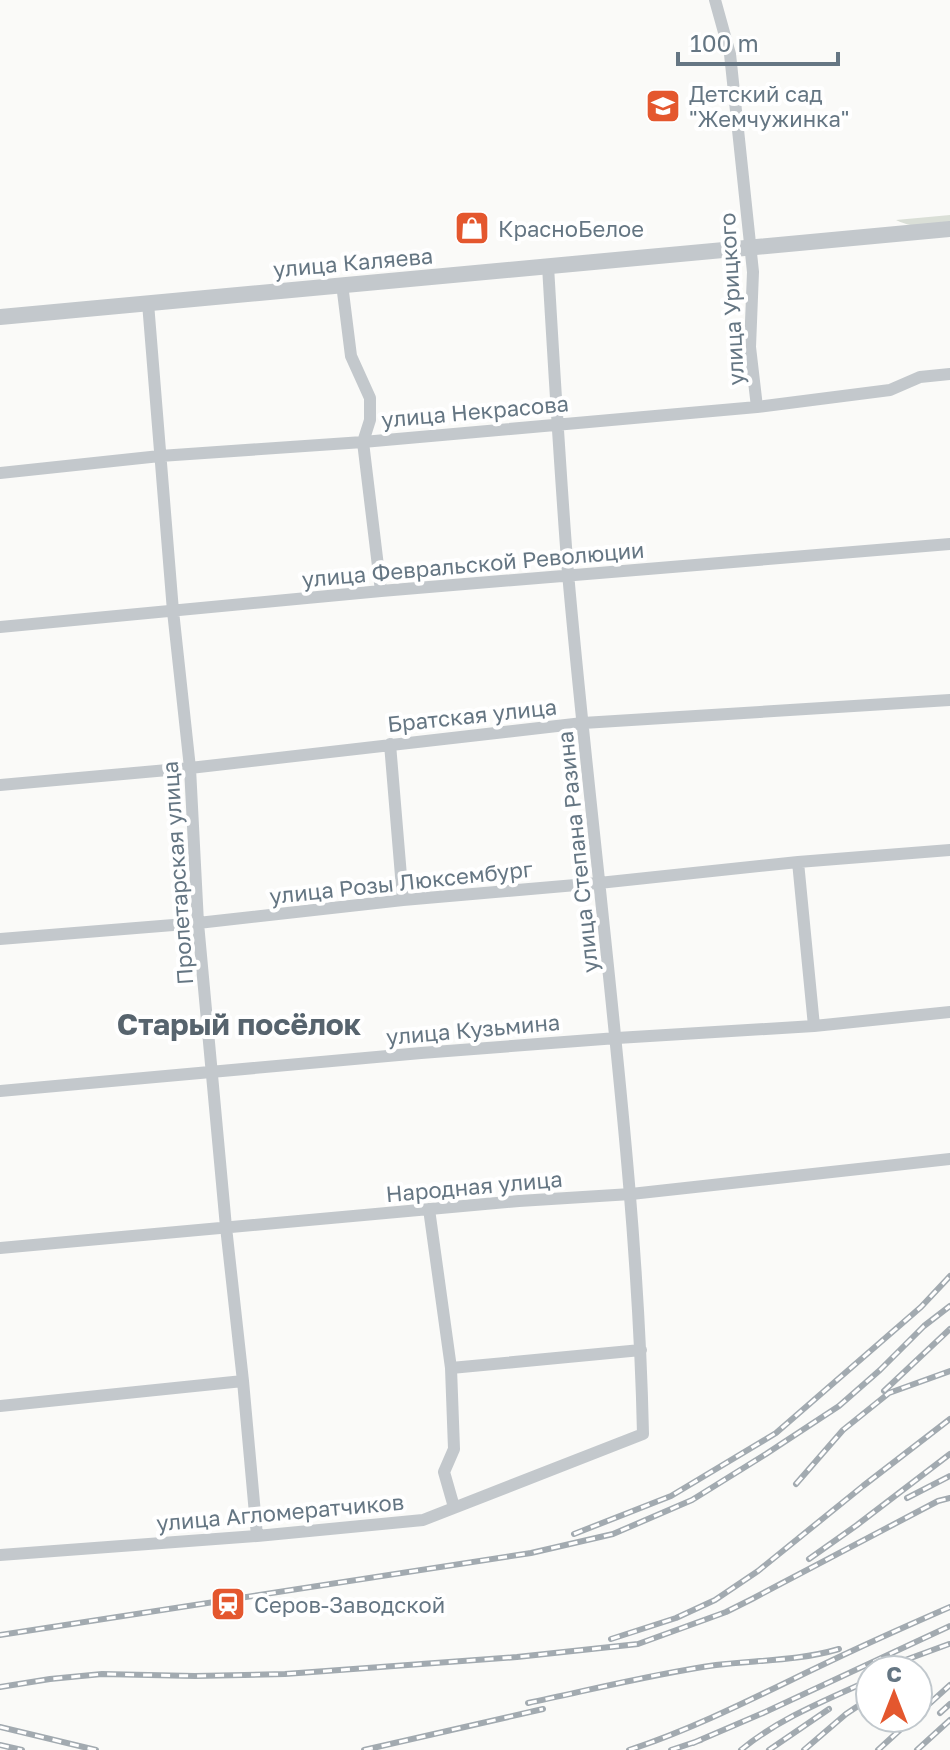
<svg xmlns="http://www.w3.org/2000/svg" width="950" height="1750" font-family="'Golos Text',sans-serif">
  <rect width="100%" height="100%" fill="#fafaf8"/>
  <path fill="#dadfd7" d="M950,215V225C930,226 914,229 896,220Z"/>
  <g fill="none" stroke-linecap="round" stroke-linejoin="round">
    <path stroke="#c3c8cc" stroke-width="12" d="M715,0L730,54L749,234L753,272L750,347L757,407
      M342,284L351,356L370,398V420L363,442L381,591
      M148,303L173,611L190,768L198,923L226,1227L243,1381L257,1536
      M0,473L160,456L363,442L757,407L890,390L920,377L950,374
      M0,627L381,591L950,544
      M390,744L403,900
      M0,785L190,768L583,723L950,700
      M798,862L814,1026
      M0,939L198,923L403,900L599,883L798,862L950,850
      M0,1091L421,1053L617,1038L814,1026L950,1012
      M429,1209L451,1368L454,1449L444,1472L454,1507
      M0,1248L519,1201L631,1194L950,1159
      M451,1368L641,1350
      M0,1406L243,1381
      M0,1555L257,1536L423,1520L643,1434C639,1248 618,1064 599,880C588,778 577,675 568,573C560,471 554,368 548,266"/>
    <path stroke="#c3c8cc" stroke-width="16" d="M0,317L950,229"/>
    <g stroke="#a2aab0" stroke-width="6">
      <path id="rail" d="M884,1391L950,1329
        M796,1484L843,1430L889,1393L950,1371
        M907,1498L950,1476
        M574,1534L671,1496L776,1433L921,1307L950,1276
        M809,1559L857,1525L950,1454
        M0,1635L531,1553L613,1534L692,1500L766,1454L839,1406L880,1370L924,1326L950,1306
        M611,1639L676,1618L715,1600L758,1571L863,1486L950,1419
        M889,1666L949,1644
        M0,1687L50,1679L102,1674L195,1676L285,1674L517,1657L638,1644L726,1612L752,1599L938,1501L950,1498
        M528,1703C590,1690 653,1674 716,1665C757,1660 798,1661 839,1649
        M940,1713L950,1704
        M918,1714L950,1685
        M0,1727L96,1750
        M693,1743L763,1713L950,1626
        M0,1745L22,1750
        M364,1750L543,1709
        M629,1750C708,1724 780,1684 854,1650C886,1635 918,1621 950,1607
        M671,1750L701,1740
        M741,1750C778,1719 826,1700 870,1680
        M769,1750L829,1709
        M804,1750L846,1714L870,1698
        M878,1750L913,1718
        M917,1750L950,1720"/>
    </g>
    <use href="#rail" stroke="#fff" stroke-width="3" stroke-dasharray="9" stroke-linecap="butt"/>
  </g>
  <defs>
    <g id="school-square" transform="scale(1.8)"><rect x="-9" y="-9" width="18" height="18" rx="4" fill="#e4572e" stroke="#fff"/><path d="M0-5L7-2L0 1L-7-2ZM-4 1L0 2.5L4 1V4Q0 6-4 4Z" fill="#fff"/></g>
    <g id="shop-square" transform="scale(1.8)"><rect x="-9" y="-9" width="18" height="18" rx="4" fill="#e4572e" stroke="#fff"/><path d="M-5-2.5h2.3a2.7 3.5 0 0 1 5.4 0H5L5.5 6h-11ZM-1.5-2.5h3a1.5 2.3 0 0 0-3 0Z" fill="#fff"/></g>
    <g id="station-square" transform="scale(1.8)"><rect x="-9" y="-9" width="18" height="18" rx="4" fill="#e4572e" stroke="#fff"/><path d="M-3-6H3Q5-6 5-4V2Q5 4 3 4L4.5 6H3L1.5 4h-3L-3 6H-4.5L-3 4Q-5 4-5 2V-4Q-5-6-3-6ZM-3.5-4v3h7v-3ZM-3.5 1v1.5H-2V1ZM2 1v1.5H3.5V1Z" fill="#fff"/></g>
  </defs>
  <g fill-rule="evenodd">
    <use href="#school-square" x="663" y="106"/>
    <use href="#shop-square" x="472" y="228"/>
    <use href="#station-square" x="228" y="1604"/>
  </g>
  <g text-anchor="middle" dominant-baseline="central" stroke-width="8" stroke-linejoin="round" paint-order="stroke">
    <g font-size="22" fill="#657683" stroke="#fff" text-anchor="start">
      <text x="689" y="93">Детский сад<tspan x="689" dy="25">"Жемчужинка"</tspan></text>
      <text x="498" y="228">КрасноБелое</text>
      <text x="254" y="1604">Серов-Заводской</text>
    </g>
    <g font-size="22" fill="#657683" stroke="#fff">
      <text transform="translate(353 262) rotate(-5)">улица Каляева</text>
      <text transform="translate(731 299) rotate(-93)">улица Урицкого</text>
      <text transform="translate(475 411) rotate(-5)">улица Некрасова</text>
      <text transform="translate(473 564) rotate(-5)">улица Февральской Революции</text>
      <text transform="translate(472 715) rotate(-6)">Братская улица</text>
      <text transform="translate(577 852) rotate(-96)">улица Степана Разина</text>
      <text transform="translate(177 873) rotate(-94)">Пролетарская улица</text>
      <text transform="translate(401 882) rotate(-6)">улица Розы Люксембург</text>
      <text transform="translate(473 1029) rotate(-5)">улица Кузьмина</text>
      <text transform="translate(474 1186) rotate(-5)">Народная улица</text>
      <text transform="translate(280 1512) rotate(-5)">улица Агломератчиков</text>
    </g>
    <g font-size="30" font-weight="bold" fill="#57646e" stroke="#fff">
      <text x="239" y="1024">Старый посёлок</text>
    </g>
  </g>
  <g transform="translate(894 1694)"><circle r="38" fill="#ffffff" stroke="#c1c8cd" stroke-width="2"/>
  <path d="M0-6L14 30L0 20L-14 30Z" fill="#e4572e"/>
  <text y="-12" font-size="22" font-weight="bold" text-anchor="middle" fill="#657683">С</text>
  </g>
  <path d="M678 52v12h160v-12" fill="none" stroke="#657683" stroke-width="4"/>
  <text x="690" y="52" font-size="24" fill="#657683" stroke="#ffffff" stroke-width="6" paint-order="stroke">100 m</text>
</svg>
